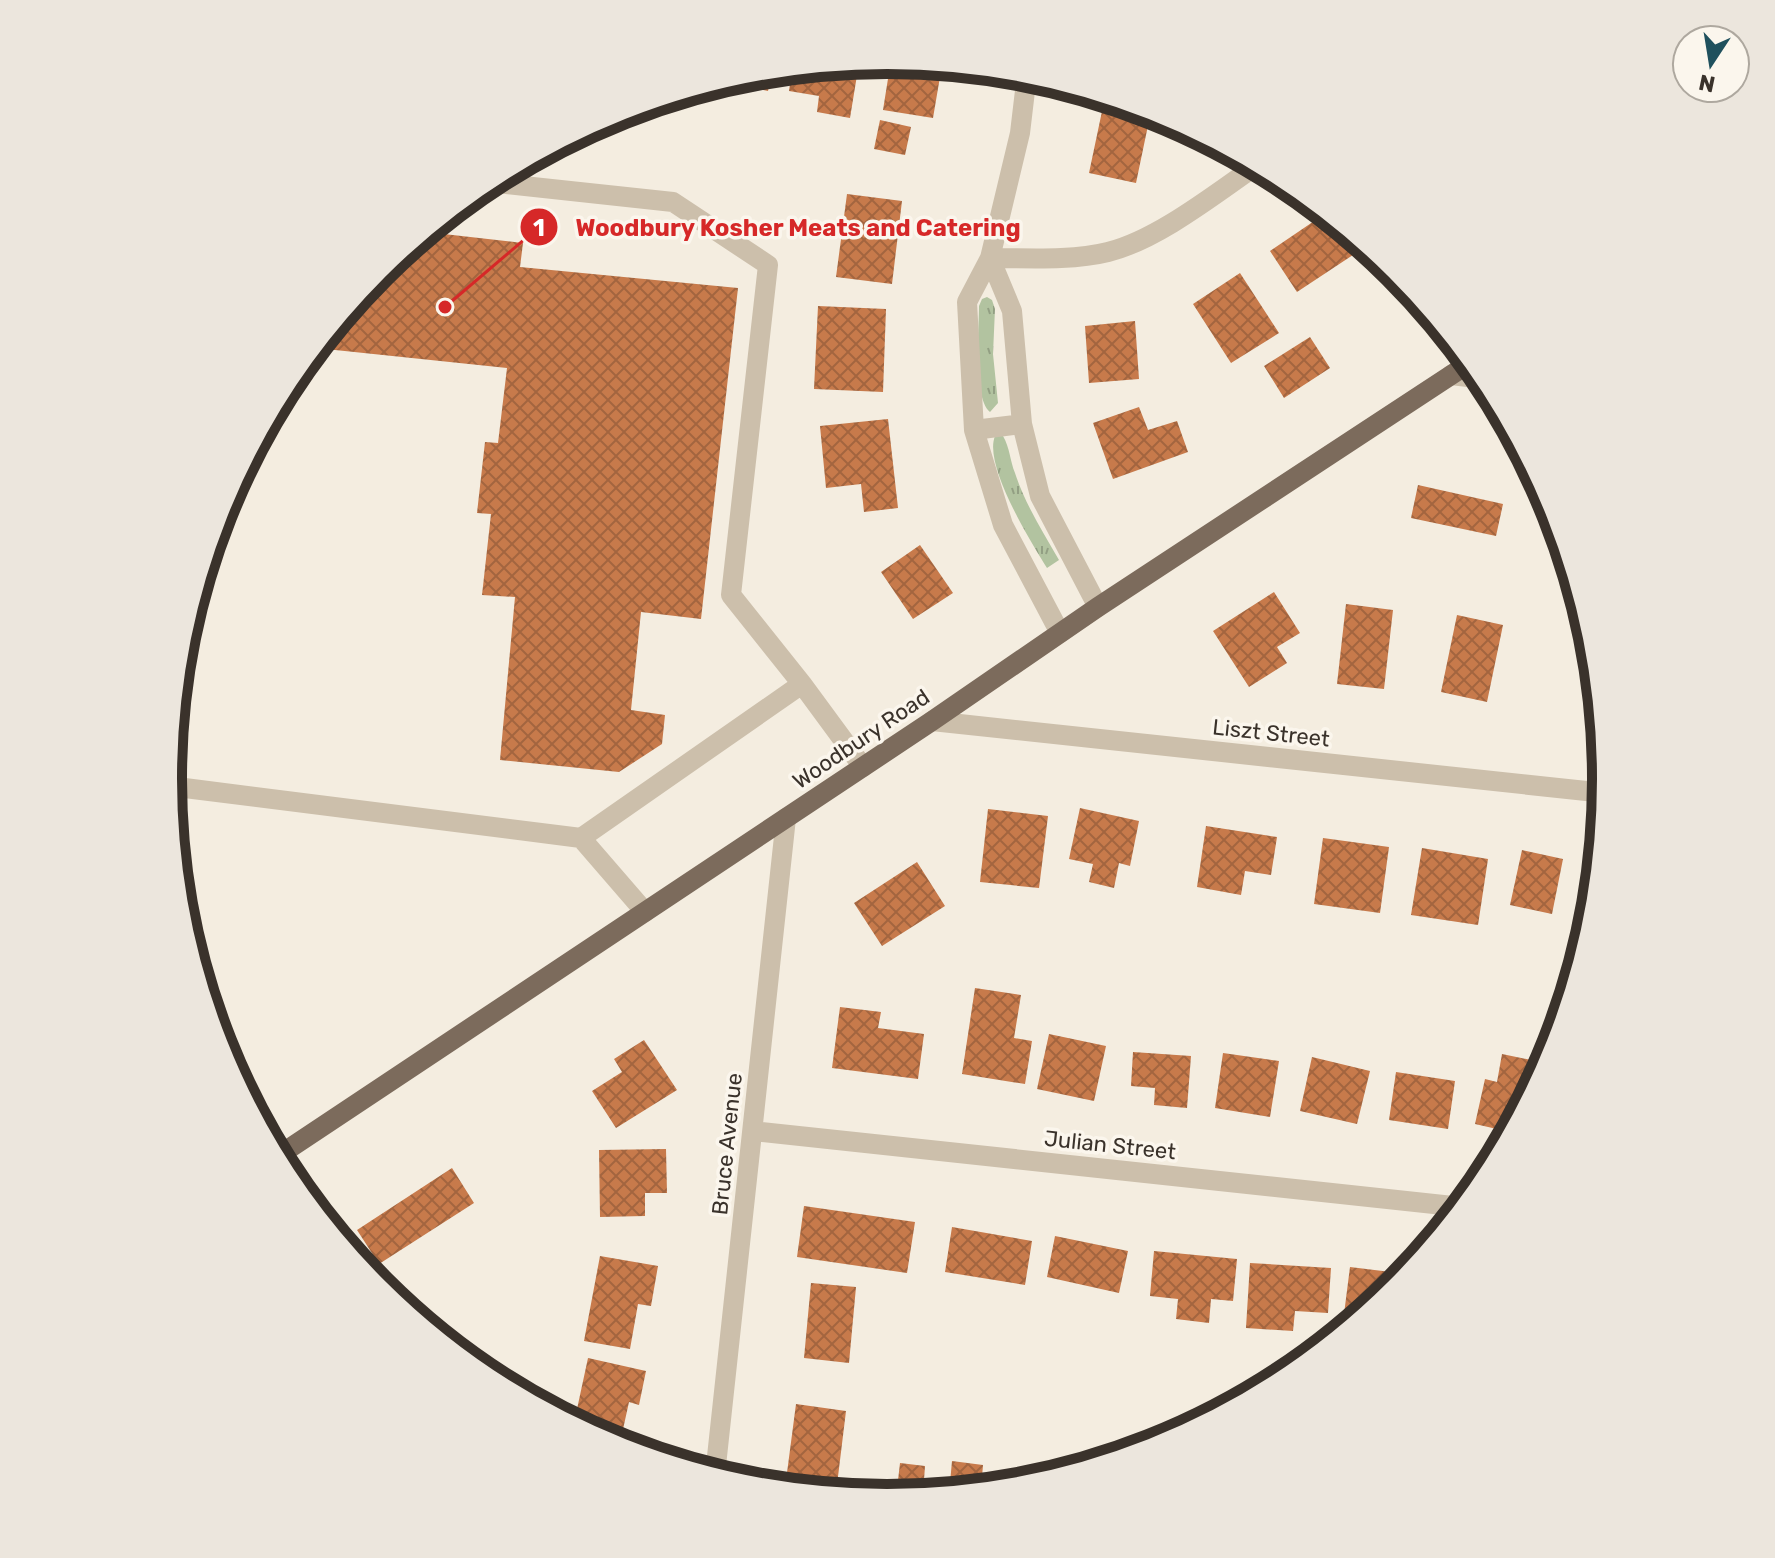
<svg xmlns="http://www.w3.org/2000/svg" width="1775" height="1558" font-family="Rubik,sans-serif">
  <defs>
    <pattern id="grass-tufts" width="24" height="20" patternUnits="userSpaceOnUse" patternTransform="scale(2)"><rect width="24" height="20" fill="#b2c3a0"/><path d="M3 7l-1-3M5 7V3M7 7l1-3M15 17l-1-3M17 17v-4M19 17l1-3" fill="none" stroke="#929f83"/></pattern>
    <pattern id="building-cross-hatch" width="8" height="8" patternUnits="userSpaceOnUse" patternTransform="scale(2)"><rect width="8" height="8" fill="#c77a4b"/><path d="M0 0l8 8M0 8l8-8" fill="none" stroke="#a3653f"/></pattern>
  </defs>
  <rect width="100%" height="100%" fill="#f4ede0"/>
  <path fill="url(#grass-tufts)" d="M987,297L992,300L995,309L993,354L998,403L990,412C973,399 979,329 979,306L982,299Z
    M995,436H1003C1010,448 1010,461 1015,473C1025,504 1043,532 1059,560L1047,568C1031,542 983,465 995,436Z"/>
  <path fill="url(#building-cross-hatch)" d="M891,60L942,65L933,118L883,110Z
    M859,63L850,118L817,112L819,96L789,91L792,69Z
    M772,71L768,91L722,82L748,74Z
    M1105,97L1151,111L1136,183L1089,173Z
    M880,120L911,127L905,155L874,149Z
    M847,194L902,201L892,284L836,277Z
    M1326,213L1343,228L1359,251L1297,292L1270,251Z
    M435,224V233L523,243L520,267L738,288L701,619L641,612L631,710L665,715L662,744L619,772L500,760L515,597L482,595L491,514L477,513L485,442L498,443L507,368L316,348L312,380L291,378L379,270Z
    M1240,273L1279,333L1231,363L1193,304Z
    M818,306L886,309L883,392L814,389Z
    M1135,321L1139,379L1089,383L1085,326Z
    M1310,337L1330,368L1284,398L1264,366Z
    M1139,407L1148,430L1177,421L1188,452L1113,479L1093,423Z
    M888,419L898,508L864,512L861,484L826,488L820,426Z
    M1418,485L1503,504L1496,536L1411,518Z
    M1545,491L1552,504L1559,528L1541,526Z
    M920,545L953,593L913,619L881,572Z
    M1274,592L1300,633L1277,647L1287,663L1249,687L1213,631Z
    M1346,604L1393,610L1384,689L1337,684Z
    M1457,615L1503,625L1487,702L1441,692Z
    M1080,808L1139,821L1130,866L1119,863L1114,888L1089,882L1093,864L1069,859Z
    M988,809L1048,816L1039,888L980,882Z
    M1206,826L1277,837L1271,875L1245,871L1241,895L1197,887Z
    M1323,838L1389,847L1380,913L1314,904Z
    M175,840L186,842L181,893H180Z
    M1422,848L1488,859L1478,925L1411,915Z
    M1522,850L1563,859L1552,914L1510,905Z
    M917,862L945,906L882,946L854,903Z
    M975,988L1021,995L1014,1038L1032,1041L1025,1084L962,1074Z
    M840,1007L881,1012L878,1028L924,1034L918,1079L832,1068Z
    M1049,1034L1106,1046L1094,1101L1037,1089Z
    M644,1040L677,1090L616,1128L592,1091L622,1072L614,1059Z
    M1133,1052L1191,1056L1187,1108L1154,1105L1155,1088L1131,1086Z
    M1223,1053L1279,1061L1270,1117L1215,1108Z
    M1502,1054L1545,1063L1510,1132L1475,1124L1485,1079L1497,1082Z
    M1312,1057L1370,1071L1357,1124L1300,1111Z
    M1396,1072L1455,1081L1448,1129L1389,1120Z
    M666,1149L667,1193H645V1216L600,1217L599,1150Z
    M452,1168L474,1203L379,1264L357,1230Z
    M804,1206L915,1222L907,1273L797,1257Z
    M952,1227L1032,1241L1025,1285L945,1272Z
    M1055,1236L1128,1251L1119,1293L1047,1277Z
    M1154,1251L1237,1259L1233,1301L1211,1299L1209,1323L1176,1319L1178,1299L1150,1296Z
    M600,1256L658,1266L651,1306L638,1304L630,1349L584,1341Z
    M1250,1263L1331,1268L1328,1313L1295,1311L1293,1331L1246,1328Z
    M1350,1267L1407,1274L1396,1288L1352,1323L1343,1322Z
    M811,1283L856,1287L849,1363L804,1358Z
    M588,1358L646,1371L639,1405L629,1402L620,1443L607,1440L574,1423Z
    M796,1404L846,1411L836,1493L785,1488Z
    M952,1461L983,1465L981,1489L889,1498L890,1488L897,1489L900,1463L925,1466L924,1480L950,1483Z"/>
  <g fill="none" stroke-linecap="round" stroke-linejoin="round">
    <path stroke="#ccbfab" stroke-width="20" d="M1027,74L1020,133L990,258L967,302L974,430L1003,525L1060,633
      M487,182L673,202L768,265L731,595L802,684
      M990,258L1012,311L1022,424L1040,496L1098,607
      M990,258C1027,258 1072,261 1108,252C1157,240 1215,194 1257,165
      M1451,375L1485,379
      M974,430L1022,424
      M932,721L1605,793
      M169,786L581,838L645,912
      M581,838L802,684L863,767
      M753,1131L1462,1207
      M715,1475L786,818"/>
    <path stroke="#7c6b5c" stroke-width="20" d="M278,1156L932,721L1098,607L1471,362"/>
  </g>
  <g text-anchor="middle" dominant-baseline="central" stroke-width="7" stroke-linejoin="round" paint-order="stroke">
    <g font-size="22" fill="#3a322b" stroke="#fbf6ed">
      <text transform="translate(1271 733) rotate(6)">Liszt Street</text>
      <text transform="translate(861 739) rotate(-34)">Woodbury Road</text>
      <text transform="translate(727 1144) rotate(-84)">Bruce Avenue</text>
      <text transform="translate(1110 1145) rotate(6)">Julian Street</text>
    </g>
  </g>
  <path d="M0 0H1775V1558H0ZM182 779a705 705 0 1 1 1410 0a705 705 0 1 1-1410 0Z" fill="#ece6dd" fill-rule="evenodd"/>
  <path fill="none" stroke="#3a322b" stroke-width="10" d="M182 779a705 705 0 1 1 1410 0a705 705 0 1 1-1410 0Z"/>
  <path fill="none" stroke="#d62828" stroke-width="3" d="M445 307L539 227"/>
  <g fill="#d62828" stroke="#fbf6ed" stroke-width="3">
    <circle cx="445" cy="307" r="8"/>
    <circle cx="539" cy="227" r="20"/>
  </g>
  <g font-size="24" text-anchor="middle" font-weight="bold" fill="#fff">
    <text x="539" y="236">1</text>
  </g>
  <g font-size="24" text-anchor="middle" font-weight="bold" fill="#d62828" stroke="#fbf6ed" stroke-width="7" stroke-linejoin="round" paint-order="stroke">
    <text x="798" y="236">Woodbury Kosher Meats and Catering</text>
  </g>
  <g transform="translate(1711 64) rotate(192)"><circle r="38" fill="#fbf6ed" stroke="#aea89f" stroke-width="2"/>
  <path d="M0-6L14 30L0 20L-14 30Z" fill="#1f505d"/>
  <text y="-12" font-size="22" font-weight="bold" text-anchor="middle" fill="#3a322b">N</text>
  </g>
</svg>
